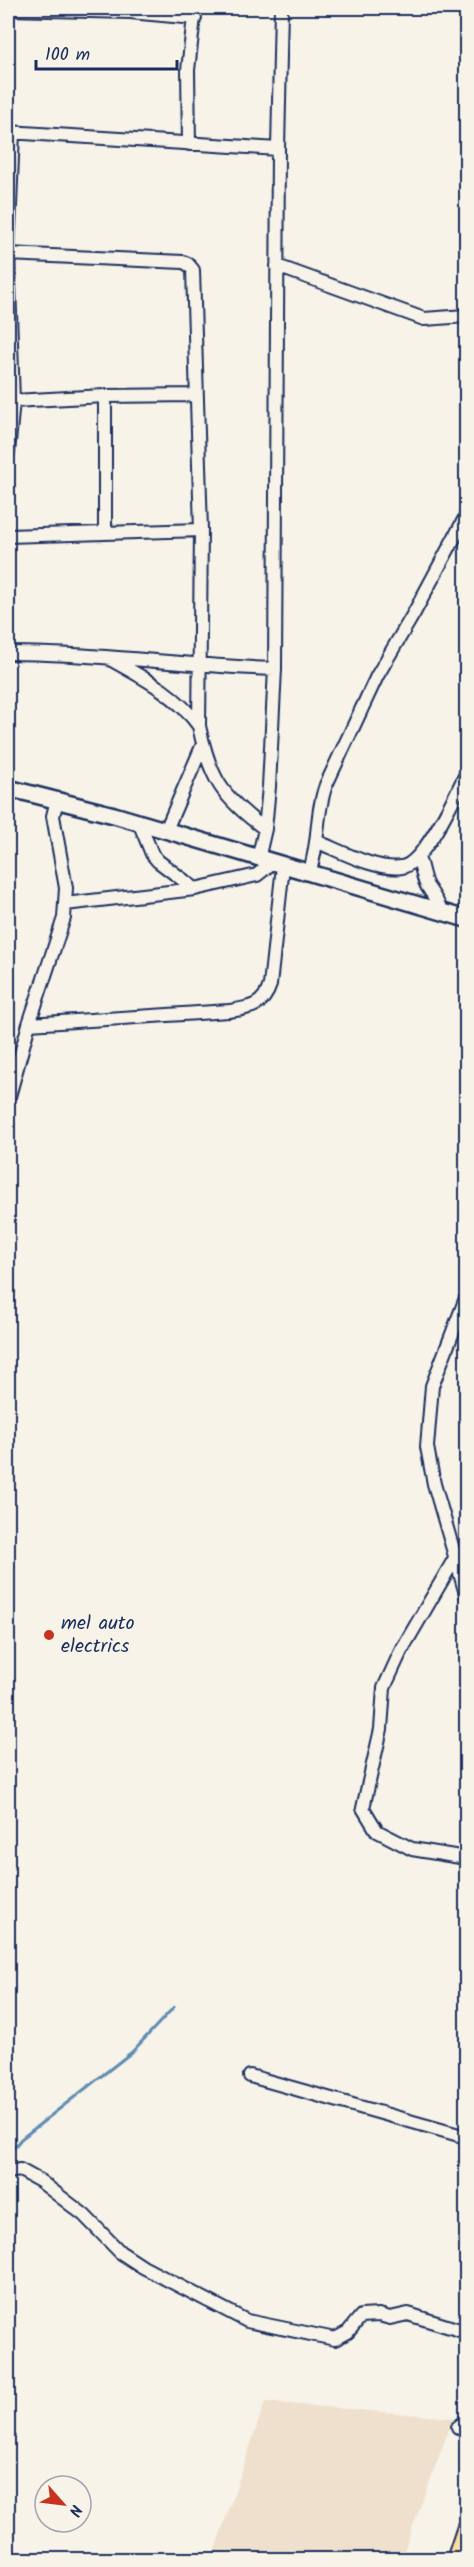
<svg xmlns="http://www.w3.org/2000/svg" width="474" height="2567" font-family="Kalam,sans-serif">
  <rect width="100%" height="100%" fill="#f7f3e8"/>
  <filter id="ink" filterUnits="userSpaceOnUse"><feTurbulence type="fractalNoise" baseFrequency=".0167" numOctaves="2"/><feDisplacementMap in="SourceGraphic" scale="12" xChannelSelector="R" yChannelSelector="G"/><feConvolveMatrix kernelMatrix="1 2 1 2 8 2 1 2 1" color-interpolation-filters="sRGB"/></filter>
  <g filter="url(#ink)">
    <path fill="#eee0cc" d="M265,2402L453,2418L401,2559H212Z"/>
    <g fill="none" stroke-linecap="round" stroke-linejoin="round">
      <path stroke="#5e8cb3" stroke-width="3" d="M8,2155L21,2139L132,2052L174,2007"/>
      <g stroke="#1b2f5e" stroke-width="16">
        <path id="minor" d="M8,9L130,12L195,18
          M8,132L278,149
          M189,144L188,70L195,8
          M8,254L183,262L188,264L193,270L201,530L199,726C210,779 222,797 265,829
          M277,266L424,319L466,316
          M13,401L105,396L197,395
          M8,453L13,401L8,254L13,132
          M105,531V396
          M8,536L201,530
          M8,653C97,653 186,666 275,669
          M110,659C144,678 176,694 199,726
          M57,800L53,816L66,888L64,918L29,1024L229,1011C249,1008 263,1007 270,985L283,866
          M139,822L152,854L158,861L195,889
          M166,830L203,744
          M318,842C340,851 377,871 402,867C425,863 455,795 466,774
          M418,858C422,867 423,879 427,886C433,895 438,902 442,912
          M258,859L265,829L269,787L275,669L278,149L281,8
          M309,873C320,844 315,814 326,785L377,676L414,613L466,516
          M65,904L195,889L257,875L272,863
          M8,1100L29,1024
          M466,1298L432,1386L427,1447L434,1484L466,1594
          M455,1558L401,1651L384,1688L381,1729L363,1808L377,1831L412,1849L466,1858
          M250,2076L466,2137
          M8,2172L20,2170L40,2181L84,2215L120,2252L143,2267L247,2321L335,2339L348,2332L361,2316L379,2315L390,2318L408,2314L466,2332
          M458,2427L466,2421"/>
      </g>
      <g stroke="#1b2f5e" stroke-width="20">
        <path id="tertiary" d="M8,788L114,815L466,919"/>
      </g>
      <g stroke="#1b2f5e" stroke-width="22">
        <path id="primary" d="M456,2560L466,2530"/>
      </g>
      <use href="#minor" stroke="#f7f3e8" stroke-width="12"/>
      <use href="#tertiary" stroke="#f7f3e8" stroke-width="15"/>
      <use href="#primary" stroke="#fedd96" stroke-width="18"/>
    </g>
  </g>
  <circle fill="#c8321e" stroke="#f7f3e8" stroke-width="2" cx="49" cy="1635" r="6"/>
  <g text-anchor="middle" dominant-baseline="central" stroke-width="6" stroke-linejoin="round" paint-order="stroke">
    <g font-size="20" fill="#1b2f5e" stroke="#f7f3e8" text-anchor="start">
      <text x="61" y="1624">mel auto<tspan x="61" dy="23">electrics</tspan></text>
    </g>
  </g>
  <rect width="474" height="2567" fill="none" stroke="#f7f3e8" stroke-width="30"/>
  <rect x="15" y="15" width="444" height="2537" fill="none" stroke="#1b2f5e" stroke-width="2" filter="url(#ink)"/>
  <g transform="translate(63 2504) rotate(118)"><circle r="28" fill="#f7f3e8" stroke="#9fa5b1" stroke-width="1.5"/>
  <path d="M0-4.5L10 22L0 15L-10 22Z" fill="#c8321e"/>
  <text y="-9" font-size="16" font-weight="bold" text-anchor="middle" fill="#1b2f5e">N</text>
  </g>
  <path d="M36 60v9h141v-9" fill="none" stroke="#1b2f5e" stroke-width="3"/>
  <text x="45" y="60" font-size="18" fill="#1b2f5e" stroke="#f7f3e8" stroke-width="4.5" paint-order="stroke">100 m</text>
</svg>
